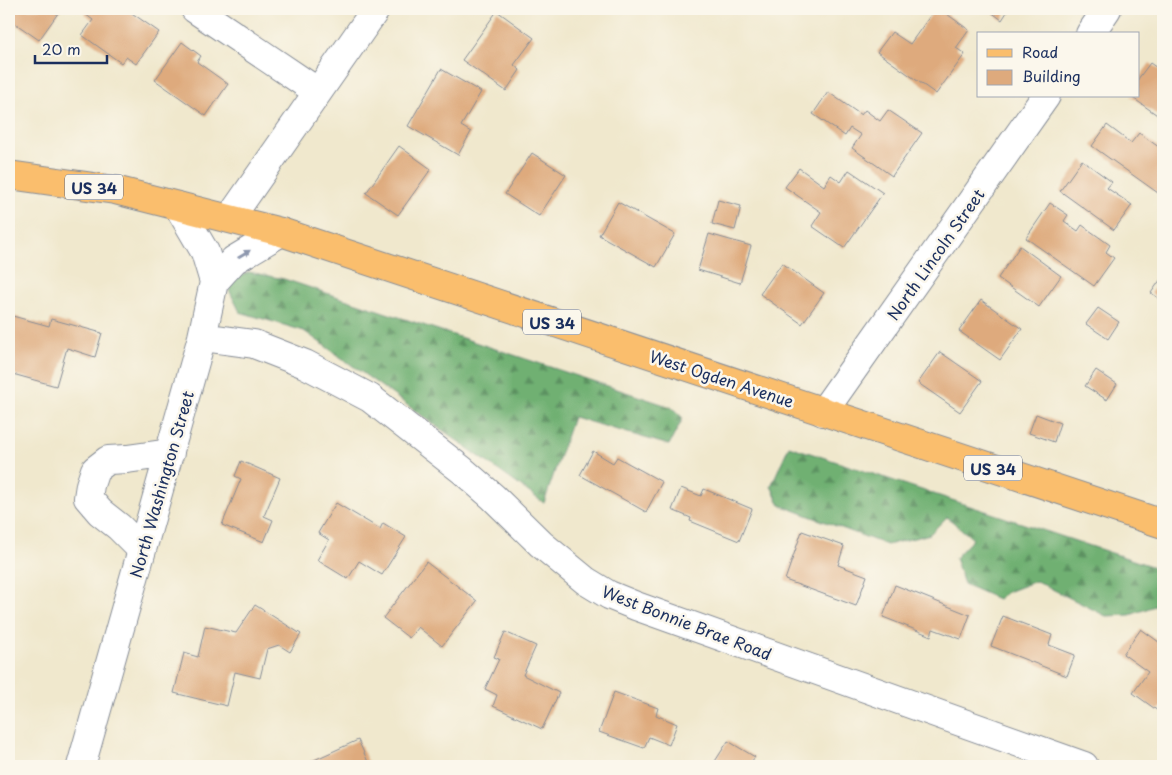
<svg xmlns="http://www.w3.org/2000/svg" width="1172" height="775" font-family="'Playpen Sans',sans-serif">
  <defs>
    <pattern id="forest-firs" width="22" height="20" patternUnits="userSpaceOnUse" patternTransform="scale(1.25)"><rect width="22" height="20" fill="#70b072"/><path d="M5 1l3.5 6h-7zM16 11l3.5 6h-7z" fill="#5b9061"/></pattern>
  </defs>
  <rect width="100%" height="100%" fill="#fbf7ec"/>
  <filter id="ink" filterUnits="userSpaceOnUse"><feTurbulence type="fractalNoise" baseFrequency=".02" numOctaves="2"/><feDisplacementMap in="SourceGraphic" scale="10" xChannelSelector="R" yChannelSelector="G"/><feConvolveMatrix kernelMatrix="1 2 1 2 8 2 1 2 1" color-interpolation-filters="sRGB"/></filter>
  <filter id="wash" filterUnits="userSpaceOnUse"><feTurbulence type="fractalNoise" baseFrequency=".0096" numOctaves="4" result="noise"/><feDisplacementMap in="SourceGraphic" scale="20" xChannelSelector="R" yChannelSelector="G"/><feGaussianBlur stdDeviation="1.12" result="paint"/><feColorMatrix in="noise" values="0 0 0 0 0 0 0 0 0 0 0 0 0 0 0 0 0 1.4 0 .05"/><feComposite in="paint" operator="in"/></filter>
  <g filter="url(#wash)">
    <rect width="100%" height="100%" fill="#f0e8cd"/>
    <path fill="url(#forest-firs)" stroke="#467068" d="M249,272L284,279L671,407L683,418L669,445L573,417L544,503L304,331L240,312L229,290L235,279Z
      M789,446L1163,570V603L1130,615L1106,616L1036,581L1007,592L998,599L964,584L955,558L973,539L947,517L930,534L887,545L780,505L771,486Z"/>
    <g id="blocks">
      <path fill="#deaa7d" d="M9,9H61L39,40L9,19Z
        M88,9H126L159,32L136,64L126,57L121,63L82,35L93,20L85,14Z
        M935,9H940L969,30L956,48L965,54L936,94L877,52L892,32L910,44Z
        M987,9H1009L1002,20Z
        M497,11L534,38L514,65L520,70L506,91L462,60Z
        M182,42L201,56L197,62L228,84L206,116L155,80Z
        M1150,63L1163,72V119L1130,96H1138V79Z
        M441,69L481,92L461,126L471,132L458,155L408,126Z
        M828,92L861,115L865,110L880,121L888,110L922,133L892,176L852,148L861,135L850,128L845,136L813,114Z
        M1107,125L1131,143L1139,133L1163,150V186L1158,193L1092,146Z
        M399,146L431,169L398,215L366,193Z
        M532,153L566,175L539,216L505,194Z
        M1082,160L1112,182L1107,188L1132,205L1114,230L1060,191Z
        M799,168L824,186L831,175L841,182L849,170L883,193L844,248L812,226L821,212L785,187Z
        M718,200L741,206L735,230L712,224Z
        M618,202L675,234L656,267L599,235Z
        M1050,203L1068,215L1064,221L1078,231L1082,225L1110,245L1106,252L1114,258L1094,286L1026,238Z
        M709,234L751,246L740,283L698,270Z
        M1020,246L1061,276L1039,307L998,278Z
        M782,263L824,293L802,324L760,294Z
        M1163,276V301L1151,293Z
        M981,300L1022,329L1000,360L959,331Z
        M1098,308L1119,322L1108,339L1086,324Z
        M9,315L49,326L51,319L102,333L95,357L67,348L56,386L9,373Z
        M940,352L982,381L960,412L918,383Z
        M1096,370L1117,384L1107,400L1085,386Z
        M9,412L13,413L9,427Z
        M1036,414L1060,423L1054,442L1029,433Z
        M593,451L613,463L617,457L662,482L646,512L580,475Z
        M241,461L280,478L264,516L273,520L264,542L222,525L241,479L235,476Z
        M681,488L701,496L704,489L752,509L739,541L690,521L691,518L672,510Z
        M336,503L380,529L383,523L406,537L382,575L359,561L348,579L317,560L329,540L318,533Z
        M802,531L844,546L838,565L867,576L856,606L785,580Z
        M426,562L477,601L442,646L418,627L409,638L383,618Z
        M895,585L970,615L961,639L933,629L931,636L883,617Z
        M255,605L301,634L290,652L279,645L267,649L260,678L235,672L227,706L174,693L184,653L198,657L205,626L236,633Z
        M1003,616L1052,635L1049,645L1075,655L1067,676L991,646Z
        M1141,629L1163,645V705L1158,711L1133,693L1148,672L1123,654Z
        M505,632L536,646L523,675L559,693L542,729L493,706L497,695L485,689L499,659L494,657Z
        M614,692L658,708L656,715L677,724L669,745L649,737L644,748L599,732Z
        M358,740L370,766H301Z
        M728,741L755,757L751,762L759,766H712Z"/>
    </g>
  </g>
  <g filter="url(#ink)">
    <use href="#blocks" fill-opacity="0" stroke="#868c96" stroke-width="1"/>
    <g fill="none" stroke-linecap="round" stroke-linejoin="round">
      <g stroke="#868c96" stroke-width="30">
        <path id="minor" d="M195,9L318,92
          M1090,34L1107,9
          M178,206L205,252L214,282
          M230,218L376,9
          M202,337L254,344L305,364L370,398L462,470L493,497L541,544L586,581L609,595L636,606L1084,766
          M823,412L1046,96
          M142,550L119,527L100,512L88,498L90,485L95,470L108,460L127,459L170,453
          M81,766L202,337L214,282L234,260L281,232"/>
      </g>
      <g stroke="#868c96" stroke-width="30">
        <path id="major" d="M9,175L115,190L281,232L1163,524"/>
      </g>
      <use href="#minor" stroke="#fff" stroke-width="28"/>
      <use href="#major" stroke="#fabe6d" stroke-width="28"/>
    </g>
    <defs><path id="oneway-solid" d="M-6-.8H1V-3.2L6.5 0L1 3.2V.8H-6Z" transform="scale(1.25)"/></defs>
    <use fill="#8d97ae" href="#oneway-solid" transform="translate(244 254) rotate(-31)"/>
  </g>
  <g text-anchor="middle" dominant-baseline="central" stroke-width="5" stroke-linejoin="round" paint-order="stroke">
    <g fill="#fbf7ec" stroke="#5e6b89" stroke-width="1">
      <rect x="65" y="174.5" width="58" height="25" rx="4"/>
      <rect x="523" y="309.5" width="58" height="25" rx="4"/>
      <rect x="964" y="455.5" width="58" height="25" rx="4"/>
    </g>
    <g font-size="15" font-weight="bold" fill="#1b2f5e">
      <text x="94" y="187">US 34</text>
      <text x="552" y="322">US 34</text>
      <text x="993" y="468">US 34</text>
    </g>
    <g font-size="16" fill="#1b2f5e" stroke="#fbf7ec">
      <text transform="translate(935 254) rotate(-55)">North Lincoln Street</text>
      <text transform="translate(722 378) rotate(18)">West Ogden Avenue</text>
      <text transform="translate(161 484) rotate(-74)">North Washington Street</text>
      <text transform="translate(687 622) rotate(21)">West Bonnie Brae Road</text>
    </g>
  </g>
  <rect width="1172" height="775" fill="none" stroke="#fbf7ec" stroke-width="30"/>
  <rect x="977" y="32" width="162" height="65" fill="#fbf7ec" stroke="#a1a7b3"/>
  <rect x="987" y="49" width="25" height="8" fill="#fabe6d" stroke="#a1a7b3"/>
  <text x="1022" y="58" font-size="15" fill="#1b2f5e">Road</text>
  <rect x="987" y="70" width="25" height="15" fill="#deaa7d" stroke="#a1a7b3"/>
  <text x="1022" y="82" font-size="15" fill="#1b2f5e">Building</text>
  <path d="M35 55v8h72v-8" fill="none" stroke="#1b2f5e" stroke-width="2.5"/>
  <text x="42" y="55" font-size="15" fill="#1b2f5e" stroke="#fbf7ec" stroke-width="4" paint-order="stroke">20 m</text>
</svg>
